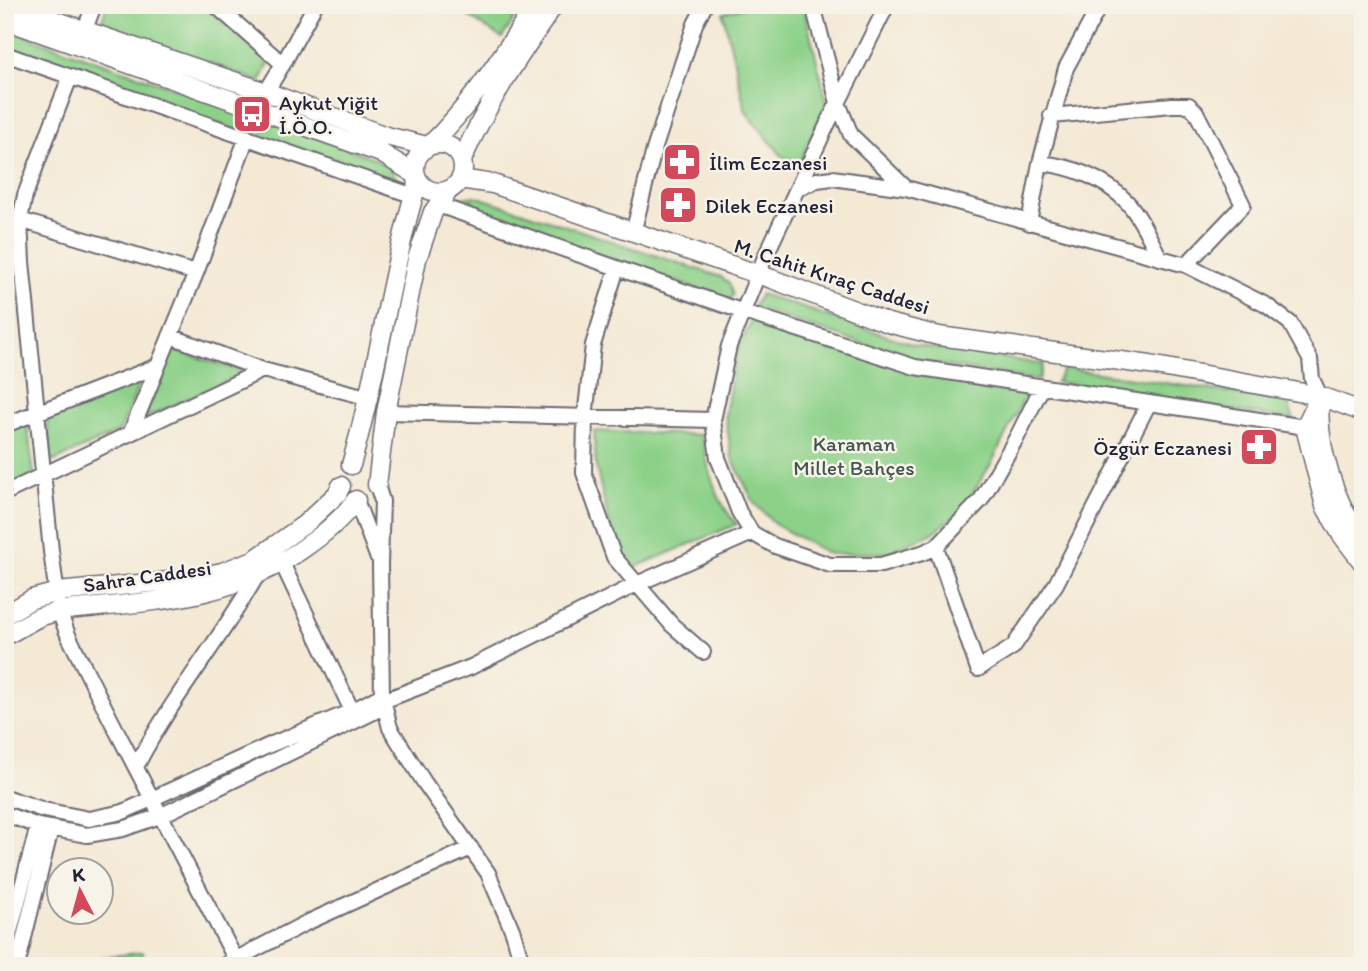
<svg xmlns="http://www.w3.org/2000/svg" width="1368" height="971" font-family="Itim,sans-serif">
  <rect width="100%" height="100%" fill="#f7f3e8"/>
  <filter id="ink" filterUnits="userSpaceOnUse"><feTurbulence type="fractalNoise" baseFrequency=".0143" numOctaves="2"/><feDisplacementMap in="SourceGraphic" scale="14" xChannelSelector="R" yChannelSelector="G"/><feConvolveMatrix kernelMatrix="1 2 1 2 8 2 1 2 1" color-interpolation-filters="sRGB"/></filter>
  <filter id="wash" filterUnits="userSpaceOnUse"><feTurbulence type="fractalNoise" baseFrequency=".00686" numOctaves="4" result="noise"/><feDisplacementMap in="SourceGraphic" scale="28" xChannelSelector="R" yChannelSelector="G"/><feGaussianBlur stdDeviation="1.57" result="paint"/><feColorMatrix in="noise" values="0 0 0 0 0 0 0 0 0 0 0 0 0 0 0 0 0 1.4 0 .05"/><feComposite in="paint" operator="in"/></filter>
  <g filter="url(#wash)">
    <rect width="100%" height="100%" fill="#f4e9d5"/>
    <path fill="#8dd189" stroke="#587a62" stroke-width="2" d="M107,5H203L270,61L260,82L101,23Z
      M451,5H523L502,38Z
      M752,5H803L827,102L799,164L782,156L746,112L723,13Z
      M5,29L371,157L390,168L402,188L5,49Z
      M475,196L721,277L729,283L733,295L729,300L454,204L461,198Z
      M761,294L915,345L1043,364L1039,380L914,361L753,307Z
      M752,320L917,372L1027,392L991,464L961,511L933,533L887,553L829,554L776,525L754,503L732,458L725,415L736,353Z
      M172,350L247,372L144,418Z
      M1064,368L1287,401L1294,420L1056,382Z
      M141,379L120,431L52,462L46,412Z
      M27,423L34,475L5,489V431Z
      M594,431L701,435C707,465 715,502 737,524L631,569L611,530L596,467Z
      M143,952L145,966H99L98,958Z"/>
  </g>
  <g filter="url(#ink)">
    <g fill="none" stroke-linecap="round" stroke-linejoin="round">
      <g stroke="#6c6871" stroke-width="18">
        <path id="minor" d="M215,5L283,64L266,92
          M813,5L838,103L851,135L905,187
          M887,5L828,123L765,257L729,346L713,420L718,458L739,512L752,533L775,546L830,565H881L922,553L936,547L981,500L1017,437L1042,387
          M81,40L94,5
          M5,54L414,196
          M283,64L315,5
          M70,77L25,195L20,220L22,262L51,551L59,611L68,635L112,722L239,966
          M1051,116L1172,105H1189L1196,112L1243,205L1186,265
          M1040,163C1071,166 1104,178 1127,202C1141,217 1150,240 1160,258
          M799,188L817,180L832,178L906,188L1186,265L1266,305L1290,323L1310,359L1312,379L1320,396
          M438,205L617,268
          M20,220L196,273L131,432
          M1029,223L1040,163L1066,68L1100,5
          M633,233L654,150L695,24L705,5
          M196,273L247,137
          M170,336L263,370
          M386,412L713,420
          M5,425L158,366
          M377,485L382,501L380,564L382,695L390,728L424,782L488,873L513,932L523,966
          M5,493L263,370L370,398
          M356,500L377,556
          M936,547L978,669L1013,647L1056,584L1149,403L1305,427
          M282,563L352,711
          M703,652L672,625L614,557L584,473L585,418L593,345L617,268L744,312L915,367L1149,403
          M383,701L471,667L637,584L752,533
          M136,767C170,700 219,642 256,577
          M5,797L44,810L89,819L123,812L272,744L352,711L382,695
          M5,814L38,826L5,950
          M38,826L87,835L123,829L160,816L384,707
          M17,966L51,829
          M223,966L304,924L471,848"/>
      </g>
      <g stroke="#6c6871" stroke-width="21">
        <path id="tertiary" d="M10,5L266,92L386,136L427,146
          M5,20L381,153L415,174
          M415 168a24 24 0 1 1 48 0a24 24 0 1 1-48 0Z
          M431,144C473,103 503,54 536,5
          M462,160C487,103 519,56 554,5
          M460,179L493,184L772,279L888,323L939,336L1150,365L1320,396L1363,412
          M1320,396L1305,427L1325,506L1341,534L1363,563
          M1320,403C1316,446 1336,506 1363,540
          M351,465C378,372 390,274 418,181
          M377,485L386,412L417,259L433,212L449,190
          M5,615L32,599L58,592L190,579L222,572L254,560L305,524L337,494L341,486
          M5,636L39,617L59,611C147,601 225,602 301,550C322,536 340,521 356,500"/>
      </g>
      <use href="#minor" stroke="#fff" stroke-width="14"/>
      <use href="#tertiary" stroke="#fff" stroke-width="18"/>
    </g>
  </g>
  <defs>
    <g id="bus-square" transform="scale(2.0125)"><rect x="-9" y="-9" width="18" height="18" rx="4" fill="#d1495b" stroke="#f7f3e8"/><path d="M-5-6H5V4H4V6H2V4H-2V6H-4V4H-5ZM-3.5-4V0h7V-4ZM-3.5 1.2v1.5H-2V1.2ZM2 1.2v1.5H3.5V1.2Z" fill="#fff"/></g>
    <g id="pharmacy-square" transform="scale(2.0125)"><rect x="-9" y="-9" width="18" height="18" rx="4" fill="#d1495b" stroke="#f7f3e8"/><path d="M-2-6h4v4h4v4h-4v4h-4v-4h-4v-4h4Z" fill="#fff"/></g>
  </defs>
  <g fill-rule="evenodd">
    <use href="#bus-square" x="252" y="114"/>
    <use href="#pharmacy-square" x="682" y="162"/>
    <use href="#pharmacy-square" x="678" y="205"/>
    <use href="#pharmacy-square" x="1259" y="447"/>
  </g>
  <g text-anchor="middle" dominant-baseline="central" stroke-width="5" stroke-linejoin="round" paint-order="stroke">
    <g font-size="21" fill="#22223b" stroke="#f7f3e8" text-anchor="start">
      <text x="279" y="102">Aykut Yiğit<tspan x="279" dy="24">İ.Ö.O.</tspan></text>
      <text x="709" y="162">İlim Eczanesi</text>
      <text x="705" y="205">Dilek Eczanesi</text>
      <text x="1232" y="447" text-anchor="end">Özgür Eczanesi</text>
    </g>
    <g font-size="21" fill="#22223b" stroke="#f7f3e8">
      <text transform="translate(832 276) rotate(18)">M. Cahit Kıraç Caddesi</text>
      <text transform="translate(147 576) rotate(-8)">Sahra Caddesi</text>
    </g>
    <g font-size="21" fill="#425752" stroke="#f7f3e8">
      <text x="854" y="443">Karaman<tspan x="854" dy="24">Millet Bahçes</tspan></text>
    </g>
  </g>
  <rect width="1368" height="971" fill="none" stroke="#f7f3e8" stroke-width="28"/>
  <g transform="translate(80 891) rotate(354)"><circle r="33" fill="#f7f3e8" stroke="#a29fa3" stroke-width="2"/>
  <path d="M0-5L12 26L0 18L-12 26Z" fill="#d1495b"/>
  <text y="-10" font-size="19" font-weight="bold" text-anchor="middle" fill="#22223b">K</text>
  </g>
</svg>
